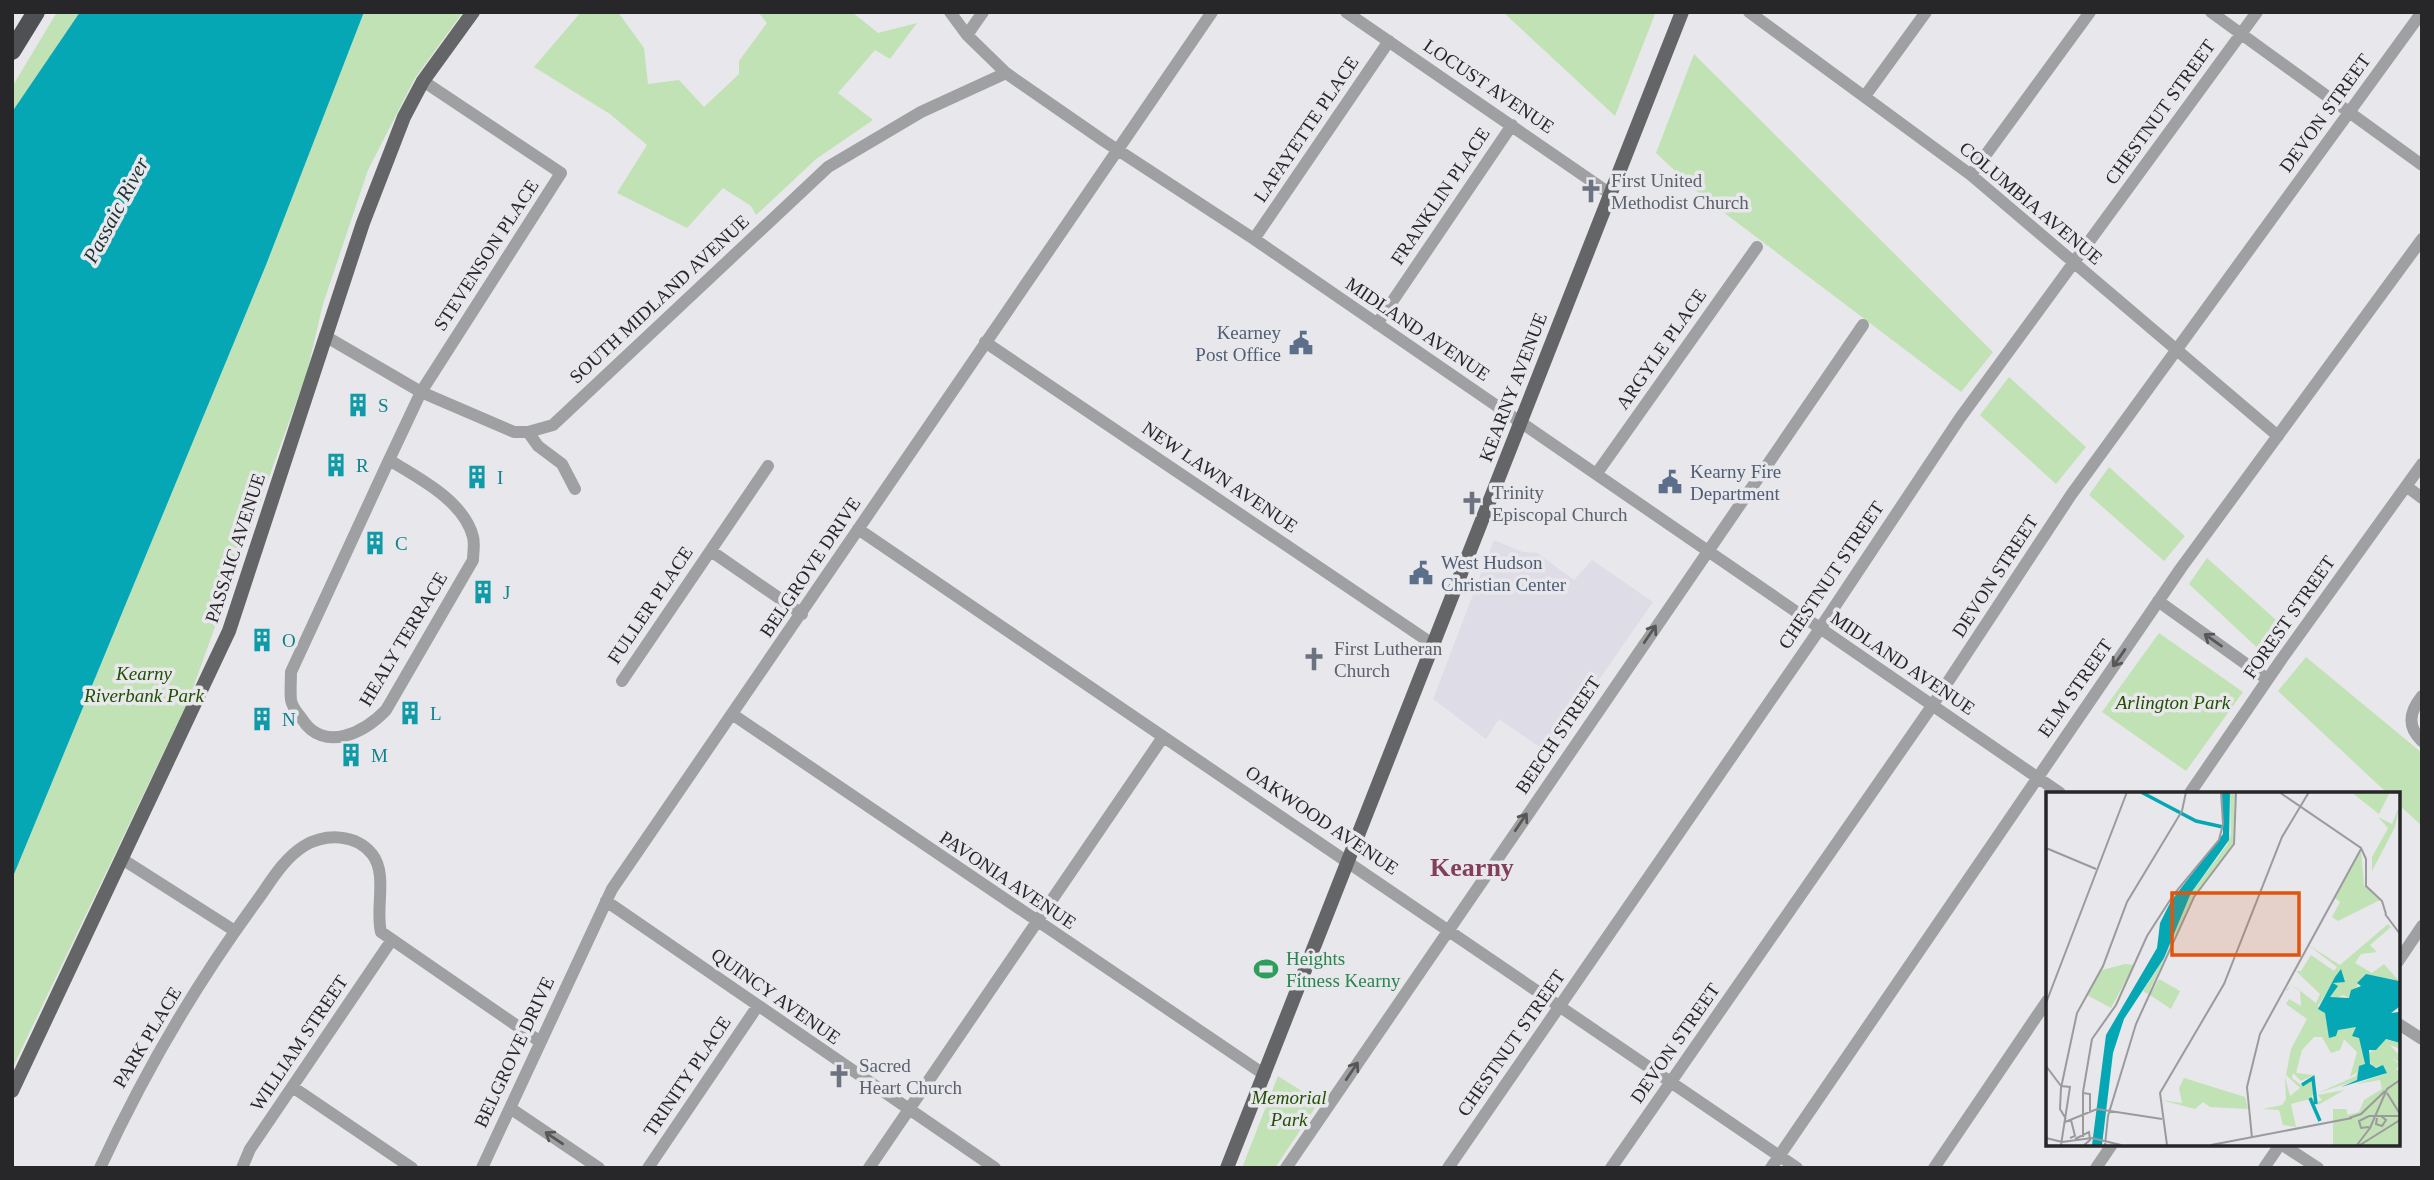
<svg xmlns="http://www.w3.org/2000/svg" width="2434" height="1180" font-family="Georgia,serif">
  <rect width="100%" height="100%" fill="#e8e7eb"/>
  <path fill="#dedce7" d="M1494,540L1523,552L1537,553L1574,580L1592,560L1653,602L1548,753L1499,719L1486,739L1433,699Z"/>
  <path fill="#c0e2b4" d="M57,12H80L12,112V87Z
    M364,12H463L415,78L368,170L323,304L307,372L189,699L12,1069V879L266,265Z
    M581,12H618L644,48L648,84L679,80L704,107L739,74V61L767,23L758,12H852L878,33L917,23L890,59L875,50L838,93L873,120L816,159L756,215L751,206L723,188L687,228L617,193L647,145L610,114L534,67Z
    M1503,12H1653L1655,14L1615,116Z
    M1694,54L1993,352L1961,392L1702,196L1656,153Z
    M2009,377L2086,447L2056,484L1980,415Z
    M2109,467L2185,536L2164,561L2089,495Z
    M2207,558L2285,628L2265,655L2189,584Z
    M2159,633L2243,692L2186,771L2102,712Z
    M2306,657L2422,753V826L2397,803V793H2387L2278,691Z
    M1278,1076L1319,1102L1275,1168H1242Z"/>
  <path fill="#05a7b5" d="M80,12H364L266,265L12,879V112Z"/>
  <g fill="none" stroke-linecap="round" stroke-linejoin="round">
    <path stroke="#9fa0a1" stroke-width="12" d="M950,12L967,35L1006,73L1104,141L1254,239L2060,793
      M1346,12L1609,193
      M1749,12L1971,175L2278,436
      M2211,12L2422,165
      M967,35L983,12
      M1865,96L1926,12
      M1971,175L2090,12
      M1254,239L1389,41
      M1377,324L1512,125
      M325,336L421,392L514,432H528L553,425L828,167L921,112L1006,73
      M985,342L1434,645
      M528,432L538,446L562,464L575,489
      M389,460C419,478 464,501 473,537C475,544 473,553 473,560L386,710C365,732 324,754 302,719C298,714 292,707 291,700C290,691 291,681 291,672Z
      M389,460L421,392L561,173L423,81
      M1597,473L1757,247
      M2406,486L2422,498
      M858,529L1797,1168
      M711,551L802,614
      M2158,601L2267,679
      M622,681L768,466
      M2422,696C2410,711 2406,726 2422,741
      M732,714L1265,1075
      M2190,793L2281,660L2422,464
      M122,859L235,931
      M606,901L995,1168
      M2397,963L2422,926
      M2397,1023L2422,1039
      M294,1088L412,1168
      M510,1108L599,1168
      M2281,1144L2318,1168
      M100,1168C143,1075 195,985 256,902C270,883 283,859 304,846C326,833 356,834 372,854C388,874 375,909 381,932L539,1041
      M242,1168L250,1149L391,941
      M482,1168L612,889L1212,12
      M648,1168L757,1007
      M869,1168L1163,737
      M1286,1168L1863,325
      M1448,1168L1819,630L1960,418L2257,12
      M1611,1168L1932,706L2071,495L2422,12
      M1771,1168L2181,568L2422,239
      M1934,1168L2047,1001
      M2096,1168L2113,1143
      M2264,1168L2281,1143"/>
    <path stroke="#636567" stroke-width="14" d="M12,1091L229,631L363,223L404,117L423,81L473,12
      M1227,1168L1682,12"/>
    <path stroke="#4e5053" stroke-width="18" d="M12,51L36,12"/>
  </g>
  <defs><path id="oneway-shaft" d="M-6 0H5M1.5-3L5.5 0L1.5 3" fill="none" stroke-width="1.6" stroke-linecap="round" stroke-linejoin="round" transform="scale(1.75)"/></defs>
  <g stroke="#575758">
    <use href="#oneway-shaft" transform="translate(1650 634) rotate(-56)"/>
    <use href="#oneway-shaft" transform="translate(2213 640) rotate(-145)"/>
    <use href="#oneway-shaft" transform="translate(2119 658) rotate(125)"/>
    <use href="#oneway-shaft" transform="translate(1521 822) rotate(-56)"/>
    <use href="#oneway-shaft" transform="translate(1352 1071) rotate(-56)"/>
    <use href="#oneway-shaft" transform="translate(554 1138) rotate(-146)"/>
  </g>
  <defs>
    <g id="church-bare" transform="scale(1.89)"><path d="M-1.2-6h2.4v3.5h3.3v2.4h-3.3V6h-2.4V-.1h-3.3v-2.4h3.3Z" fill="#6b7280" stroke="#e8e7eb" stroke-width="2.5" paint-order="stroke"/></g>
    <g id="civic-bare" transform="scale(1.89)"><path d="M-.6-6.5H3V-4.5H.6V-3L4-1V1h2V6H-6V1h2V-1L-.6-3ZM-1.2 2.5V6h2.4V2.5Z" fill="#5c6f8a" stroke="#e8e7eb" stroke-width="2.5" paint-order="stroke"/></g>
    <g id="building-bare" transform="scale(1.89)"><path d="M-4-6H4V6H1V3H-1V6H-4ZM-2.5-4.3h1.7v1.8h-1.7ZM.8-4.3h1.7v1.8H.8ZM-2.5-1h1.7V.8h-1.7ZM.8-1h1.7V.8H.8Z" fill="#0f9aa8" stroke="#e8e7eb" stroke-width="2.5" paint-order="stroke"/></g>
    <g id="stadium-bare" transform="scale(1.89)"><path d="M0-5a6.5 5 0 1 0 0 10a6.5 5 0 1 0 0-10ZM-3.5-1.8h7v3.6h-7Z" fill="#2e9e5b" stroke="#e8e7eb" stroke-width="2.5" paint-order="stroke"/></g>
  </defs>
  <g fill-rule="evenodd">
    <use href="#church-bare" x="1591" y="191"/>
    <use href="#civic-bare" x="1301" y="343"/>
    <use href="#building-bare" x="358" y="405"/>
    <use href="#building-bare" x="336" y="465"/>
    <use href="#building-bare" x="477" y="477"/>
    <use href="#civic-bare" x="1670" y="482"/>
    <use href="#church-bare" x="1472" y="503"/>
    <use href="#building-bare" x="375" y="543"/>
    <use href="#civic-bare" x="1421" y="573"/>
    <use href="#building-bare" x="483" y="592"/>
    <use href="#building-bare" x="262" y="640"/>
    <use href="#church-bare" x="1314" y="659"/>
    <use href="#building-bare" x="410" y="713"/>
    <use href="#building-bare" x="262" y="719"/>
    <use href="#building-bare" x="351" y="755"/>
    <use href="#stadium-bare" x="1266" y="969"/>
    <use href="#church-bare" x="839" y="1076"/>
  </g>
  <g text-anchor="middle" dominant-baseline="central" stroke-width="7" stroke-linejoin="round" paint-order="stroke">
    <g font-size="19" fill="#272628" stroke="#e8e7eb">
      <text transform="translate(1489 86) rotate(34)">LOCUST AVENUE</text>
      <text transform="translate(2160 112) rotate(-54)">CHESTNUT STREET</text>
      <text transform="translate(2325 113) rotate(-54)">DEVON STREET</text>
      <text transform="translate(1306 129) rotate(-56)">LAFAYETTE PLACE</text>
      <text transform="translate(1440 196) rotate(-56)">FRANKLIN PLACE</text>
      <text transform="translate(2031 203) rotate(40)">COLUMBIA AVENUE</text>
      <text transform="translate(486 255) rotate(-57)">STEVENSON PLACE</text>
      <text transform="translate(659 299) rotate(-43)">SOUTH MIDLAND AVENUE</text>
      <text transform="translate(1418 329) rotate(34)">MIDLAND AVENUE</text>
      <text transform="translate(1661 349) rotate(-55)">ARGYLE PLACE</text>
      <text transform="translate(1513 387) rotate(-69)">KEARNY AVENUE</text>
      <text transform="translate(1220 477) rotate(34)">NEW LAWN AVENUE</text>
      <text transform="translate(235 548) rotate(-72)">PASSAIC AVENUE</text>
      <text transform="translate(810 567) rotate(-56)">BELGROVE DRIVE</text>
      <text transform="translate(1831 575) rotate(-56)">CHESTNUT STREET</text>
      <text transform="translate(1995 576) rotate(-57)">DEVON STREET</text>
      <text transform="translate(650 605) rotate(-56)">FULLER PLACE</text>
      <text transform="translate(2289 617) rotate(-55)">FOREST STREET</text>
      <text transform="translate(403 639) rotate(-59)">HEALY TERRACE</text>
      <text transform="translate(1903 663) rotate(34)">MIDLAND AVENUE</text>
      <text transform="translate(2075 688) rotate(-55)">ELM STREET</text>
      <text transform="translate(1558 735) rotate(-56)">BEECH STREET</text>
      <text transform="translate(1322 820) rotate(34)">OAKWOOD AVENUE</text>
      <text transform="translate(1008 880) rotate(34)">PAVONIA AVENUE</text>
      <text transform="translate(776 996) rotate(35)">QUINCY AVENUE</text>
      <text transform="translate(147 1037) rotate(-59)">PARK PLACE</text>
      <text transform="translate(299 1043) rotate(-56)">WILLIAM STREET</text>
      <text transform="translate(1511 1043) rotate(-55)">CHESTNUT STREET</text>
      <text transform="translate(1675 1043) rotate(-55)">DEVON STREET</text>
      <text transform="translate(514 1052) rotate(-65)">BELGROVE DRIVE</text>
      <text transform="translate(687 1076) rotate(-56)">TRINITY PLACE</text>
    </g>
    <g font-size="19" fill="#5b616d" stroke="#e8e7eb" text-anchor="start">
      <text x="1611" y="180">First United<tspan x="1611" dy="22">Methodist Church</tspan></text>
      <text x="1492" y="492">Trinity<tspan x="1492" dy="22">Episcopal Church</tspan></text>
      <text x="1334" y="648">First Lutheran<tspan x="1334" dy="22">Church</tspan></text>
      <text x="859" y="1065">Sacred<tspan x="859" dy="22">Heart Church</tspan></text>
    </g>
    <g font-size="19" fill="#4e5e75" stroke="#e8e7eb" text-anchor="start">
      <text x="1281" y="332" text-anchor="end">Kearney<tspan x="1281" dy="22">Post Office</tspan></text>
      <text x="1690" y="471">Kearny Fire<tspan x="1690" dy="22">Department</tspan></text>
      <text x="1441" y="562">West Hudson<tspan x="1441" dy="22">Christian Center</tspan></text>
    </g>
    <g font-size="19" fill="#0d838f" stroke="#e8e7eb" text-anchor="start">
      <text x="378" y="405">S</text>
      <text x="356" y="465">R</text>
      <text x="497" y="477">I</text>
      <text x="395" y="543">C</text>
      <text x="503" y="592">J</text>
      <text x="282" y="640">O</text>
      <text x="430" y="713">L</text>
      <text x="282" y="719">N</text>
      <text x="371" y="755">M</text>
    </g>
    <g font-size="19" font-style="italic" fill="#205002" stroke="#e8e7eb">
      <text x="144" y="673">Kearny<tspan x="144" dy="22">Riverbank Park</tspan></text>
      <text x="2173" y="702">Arlington Park</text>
      <text x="1289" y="1097">Memorial<tspan x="1289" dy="22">Park</tspan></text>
    </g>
    <g font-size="19" fill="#27864d" stroke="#e8e7eb" text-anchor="start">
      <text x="1286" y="958">Heights<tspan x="1286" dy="22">Fitness Kearny</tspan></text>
    </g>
    <g font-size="21" font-style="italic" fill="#1c3235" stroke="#e8e7eb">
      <text transform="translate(116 210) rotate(-62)">Passaic River</text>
    </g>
    <g font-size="26" font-weight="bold" fill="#833e58" stroke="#e8e7eb">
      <text x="1472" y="867">Kearny</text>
    </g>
  </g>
  <g transform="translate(2046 792)">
    <rect width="354" height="354" fill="#e8e7eb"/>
    <path d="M184,0H189L187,53L147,105L102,202L97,199L118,166L145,101L181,53L185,42ZM305,0H344L333,22ZM353,15L349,35L326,79V65L342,36L332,25L346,32ZM315,59L318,93L334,108L292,129L286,125L294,110L289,106ZM342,132L345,135L324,153L331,160L315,162L309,171L326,181L338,172L353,189L318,184L303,206L297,203L282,210L289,208L293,212L290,224L304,230L284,233L279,211L294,178L272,214L279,221L284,246L292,237L310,235L307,242L313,245L319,274H313L311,288L272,301L310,284L311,280L304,285L311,260L298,247L294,258L285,261L276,245H268L256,258L250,281L268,283L255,289L247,281L246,286L255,293L268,285L270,302L265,304L271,310L276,308L272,303L298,298L274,312L270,313L264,307L245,312L250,335L237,333L233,318L217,317L236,313L240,307L239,285L244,304L254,296L240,283L245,257L261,227L240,212L243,207L255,214L254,199L245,193L241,199L240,198L245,193L252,197L270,211L274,202L250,179H255L265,163L288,179L291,175L262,153L294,173ZM79,172L88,173L65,216L41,203L56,178ZM113,187L134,199L125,217L104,203ZM339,247L353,251L352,256L344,253L353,263V270L346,266L353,272L350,278H353V353H287V317H300L302,323L313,320L318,308L336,297L334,288L310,292L339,282L338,274L327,275L320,264ZM138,286L199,305L202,317L164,315L157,310L149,317L115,308L136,311L133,296Z" fill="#c0e2b4"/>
    <path d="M176,0H184L183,48L145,101L118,166L78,227L67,261L56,353H46L60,243L111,156L114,131L125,109L177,42ZM295,177L299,190L287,191L292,194L284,205L303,206L305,198L315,194L311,191L320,182L353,189V215L345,221L353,220L354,251L340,247L330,258H323L324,272L330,276L337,273L341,281L295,295L311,288L313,274L319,272L313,246L306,244L310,235L292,238L290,244L283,246L279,221L272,217L289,185Z" fill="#05a7b5"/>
    <path fill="none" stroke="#05a7b5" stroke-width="3.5" d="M95,0L150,29L177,35M256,293L267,286L270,312M264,306L274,329"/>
    <path fill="none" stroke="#9b9a9d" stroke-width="2" d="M233,0L315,56L320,67V94L336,109L340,122M0,56L50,77M339,122L354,142M0,211L81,0M46,247L70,213L101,144L128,102L173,48L177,32L175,0M0,274L15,294M15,294L24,295L15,353M37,301L44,302V320M341,301L354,322M303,326L315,322L339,299M331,326L330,332L336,334L340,328L335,324M20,327L14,317L15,296L31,221L57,174L81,110L136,19L140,0M19,330L51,317L116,327M323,335L315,336L313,329L323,324H354M37,345V300L46,247M0,346L16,350L46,346L75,353M24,346L29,344L25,328M206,346L201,295L214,242L315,57M29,347L43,340L44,348L38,353M59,353L62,324L90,232L148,105L188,52L190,0M121,353L114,301L178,192L236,45L263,0M165,353L306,326M311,353L324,336L341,297L354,288M314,353L354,328"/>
    <path fill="#de560d" fill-opacity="0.15" stroke="#de560d" stroke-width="3.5" d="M126,101H253V163H126Z"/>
    <rect width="354" height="354" fill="none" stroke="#272628" stroke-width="3.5"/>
  </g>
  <rect width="2434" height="1180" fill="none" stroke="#272628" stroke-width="28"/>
</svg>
